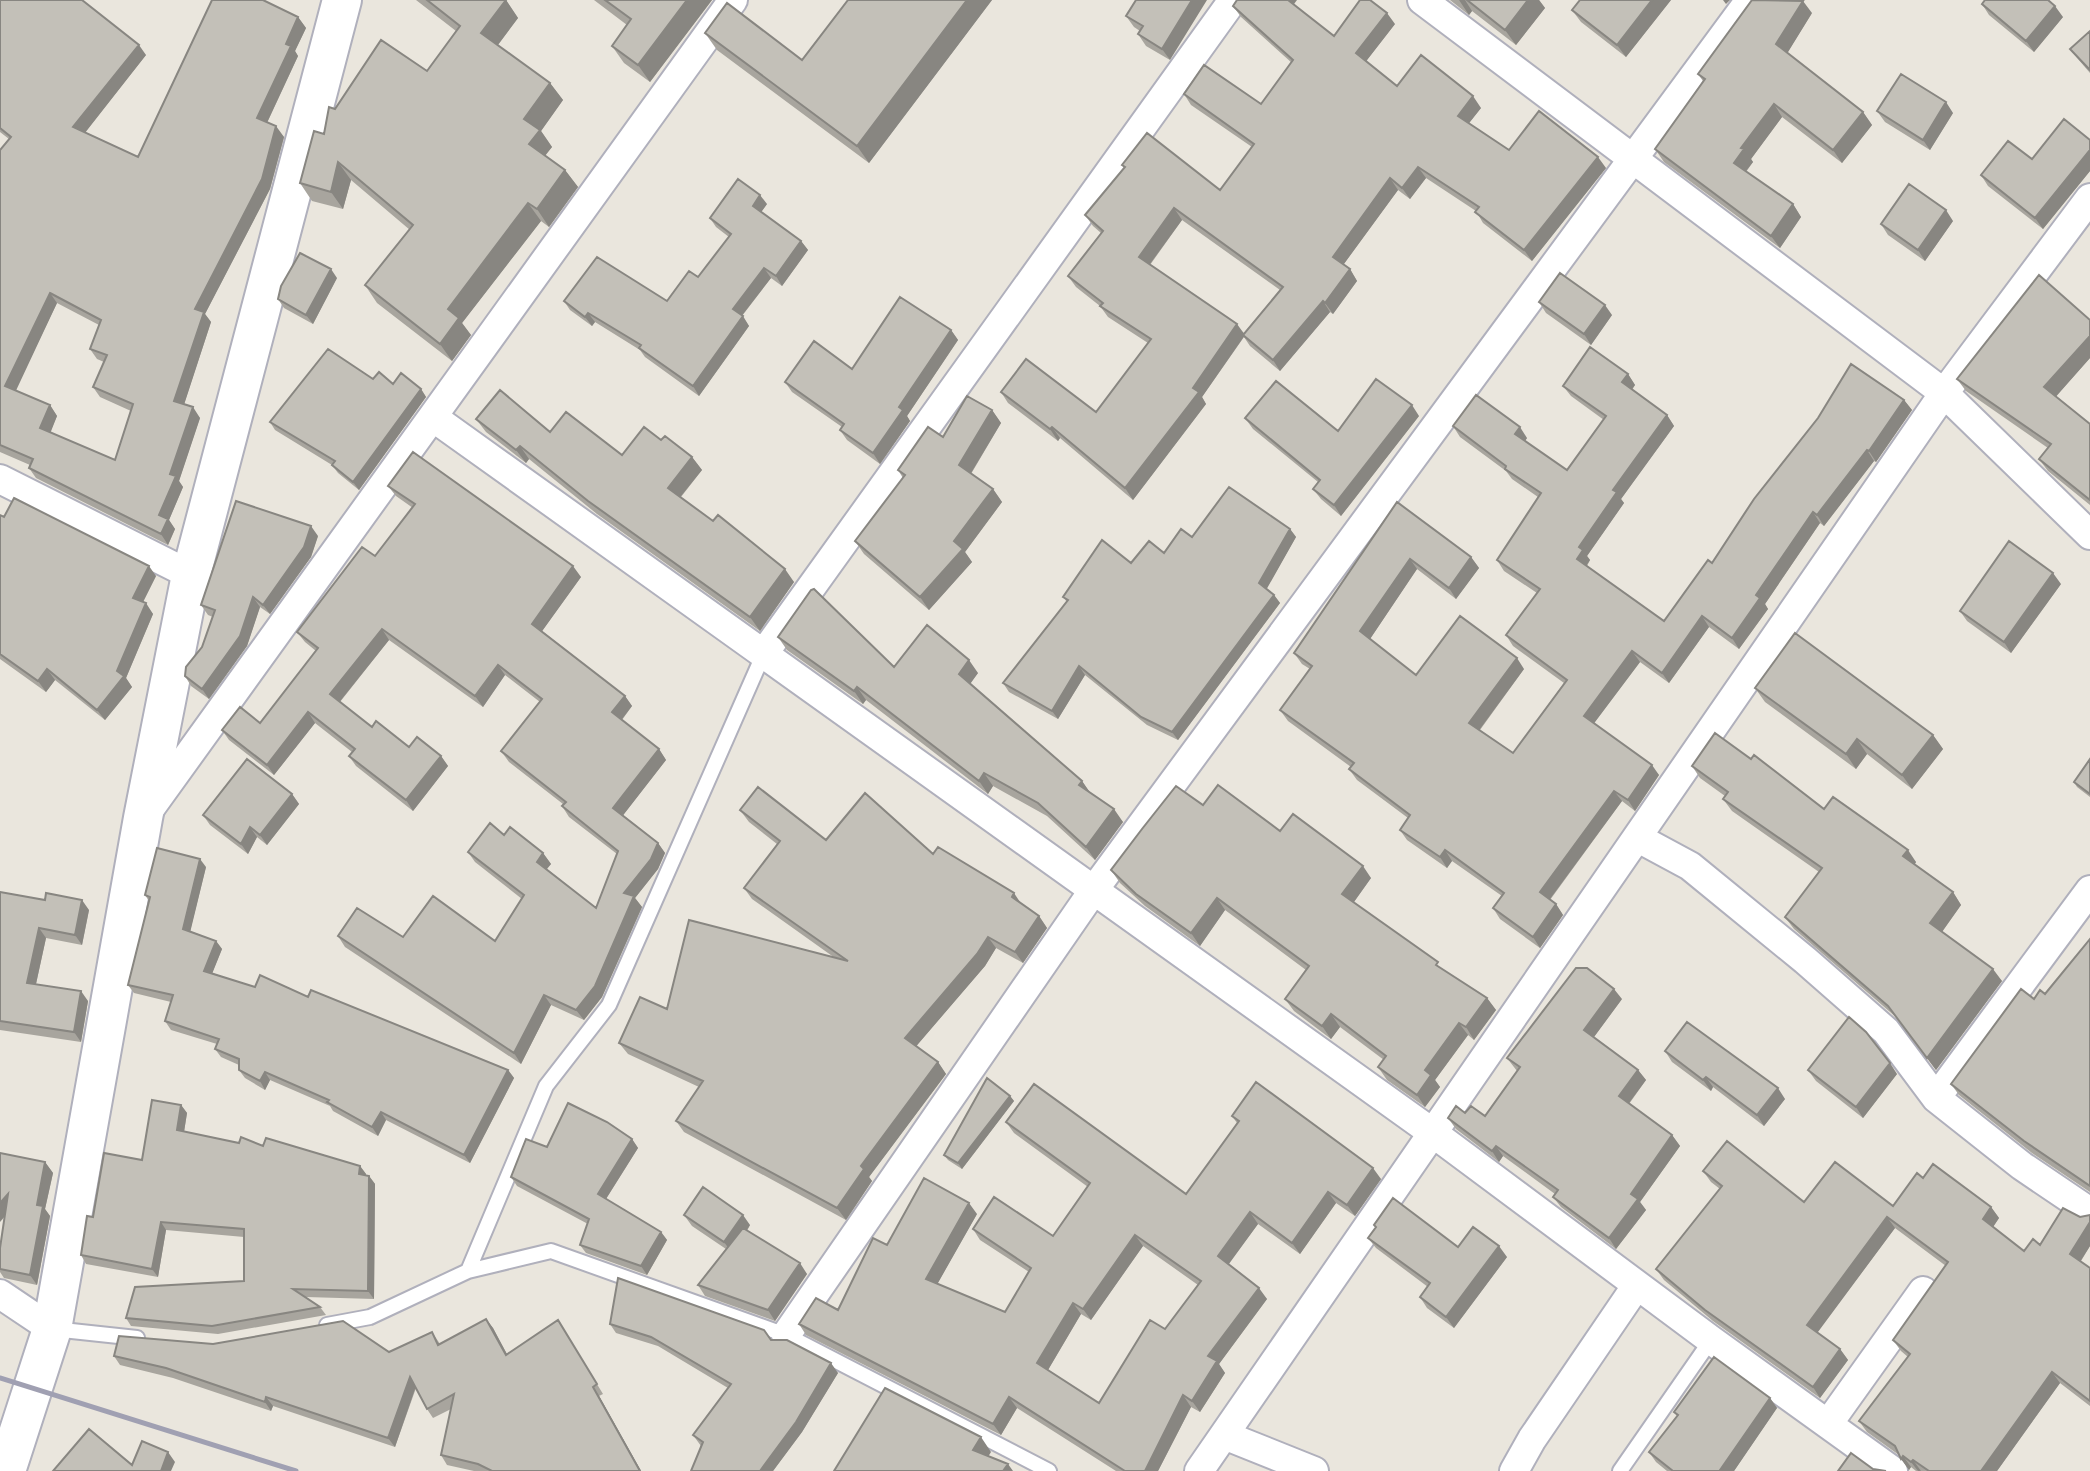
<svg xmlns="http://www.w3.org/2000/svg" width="2090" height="1471" font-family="Jost,sans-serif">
  <rect width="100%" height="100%" fill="#eae6dd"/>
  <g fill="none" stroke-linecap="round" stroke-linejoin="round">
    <g stroke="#b0b0bc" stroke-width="18">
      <path id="lane" d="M764,653L609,1005L546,1086L468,1271L551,1251L786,1335L1049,1471
        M327,1325L370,1317L468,1271
        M53,1329L137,1338
        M1620,1471L1711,1340"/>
    </g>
    <g stroke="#b0b0bc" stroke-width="32">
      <path id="street" d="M1422,0L1944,393L2090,535
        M434,418L1433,1133L1711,1340L1893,1471
        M0,479L191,575
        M764,653L1233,0
        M149,810L733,0
        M1638,838L1690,866L1805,960L1886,1031L1936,1098L2022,1166L2090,1212
        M1936,1098L2090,890
        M0,1294L52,1329
        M786,1335L1093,891L1750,0
        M1828,1424L1923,1291
        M1224,1435L1314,1471
        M1199,1471L1944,393L2090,198
        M1514,1471L1532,1439L1637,1285"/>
    </g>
    <g stroke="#b0b0bc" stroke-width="42">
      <path id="secondary" d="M6,1471L52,1329L143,818L191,575L342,0"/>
    </g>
    <use href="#lane" stroke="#fff" stroke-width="14"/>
    <use href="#street" stroke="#fff" stroke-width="28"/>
    <use href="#secondary" stroke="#fff" stroke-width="38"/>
    <path stroke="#a0a0b2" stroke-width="5" d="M0,1378L296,1471"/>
  </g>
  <path fill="#a8a59e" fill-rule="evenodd" d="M0,0L146,55L85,132L138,157L298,17L306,28L295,51L298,56L267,123L284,137L270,189L205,314L211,322L184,404L200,418L179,481L183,487L169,520L175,529L168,545L36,478L29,468L30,465L0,452V150L9,139L0,132ZM57,303L99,325L90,349L97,359L104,362L93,387L100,397L131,411L115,460L50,432L57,416L50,405L15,390Z
    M416,0H506L518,18L498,45L550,83L563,100L541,131L552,147L545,155L565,170L578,187L549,227L541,221L462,323L471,335L452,361L377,303L365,285L410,230L351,180L343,209L312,201L300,183L335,109L427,71L456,31Z
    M594,0H712L650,82L624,63L612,46L627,25Z
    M848,0H992L869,163L717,50L705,33L802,60Z
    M1136,0L1170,60L1146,46L1138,34L1140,31L1134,27L1126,16Z
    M1450,0H1539L1545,8L1516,45L1472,11L1469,15Z
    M1671,0L1626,57L1581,22L1572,10Z
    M1293,4L1334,36L1395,24L1366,61L1397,86L1481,108L1469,123L1509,150L1606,168L1532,261L1483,223L1476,211L1426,178L1410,199L1398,190L1343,265L1350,269L1357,281L1333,314L1330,312L1280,371L1250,346L1244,337L1202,397L1206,404L1133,500L1060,438L1058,441L1008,403L1001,392L1096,412L1148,343L1108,317L1100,306L1076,287L1068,276L1101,233L1093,226L1085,215L1124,168L1122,165L1220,190L1252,147L1191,105L1184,94L1261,104L1292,63L1241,17L1233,6ZM1182,220L1280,290L1244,333L1150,265Z
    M1982,4L2063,17L2034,52L1989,15Z
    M1812,13L1787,53L1863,112L1872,125L1842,163L1782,117L1751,159L1753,162L1746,172L1793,204L1801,217L1780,248L1664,162L1655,149L1703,81L1698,74Z
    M2090,31V73L2078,59L2070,49Z
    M1877,111L1953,113L1930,150L1885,122Z
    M2090,140V171L2043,229L1988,186L1981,175Z
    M767,204L761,212L801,241L808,250L782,286L771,278L742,316L749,326L699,396L645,357L640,350L595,322L592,326L570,310L564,301H667L698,277L729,237L716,227L710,218Z
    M1953,221L1925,261L1888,235L1881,224Z
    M337,278L313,324L284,308L278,299Z
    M1539,302L1612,315L1591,345L1546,313Z
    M2090,320V358L2056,396L2090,424V505L2048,471L2039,459L2048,448L1966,391L1957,379Z
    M951,330L958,340L907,416L910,421L880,464L847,440L840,430L842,427L792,392L785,382L852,369Z
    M1628,374L1635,385L1632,390L1667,415L1674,426L1621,499L1624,503L1587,556L1590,560L1587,566L1664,621L1712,563L1904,400L1912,410L1876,462L1874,461L1824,526L1820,523L1765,604L1768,609L1739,649L1709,627L1669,683L1640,662L1594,723L1659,775L1635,811L1622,801L1550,900L1556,904L1563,915L1540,948L1500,919L1493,908L1502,896L1452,861L1447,868L1407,840L1400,830L1408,818L1357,780L1349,769L1351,767L1288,721L1280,710L1310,669L1302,664L1294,653L1397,502L1471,557L1479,568L1456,599L1417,569L1370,639L1416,675L1524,669L1480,730L1513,753L1564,683L1513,646L1506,635L1537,593L1504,571L1497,560L1538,497L1512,479L1506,471L1460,437L1453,426L1527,438L1525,441L1567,470L1604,420L1571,396L1563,386Z
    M373,379L421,389L426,397L359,490L338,473L332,465L275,430L270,422Z
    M992,410L1001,423L971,474L993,489L1002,502L965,552L972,562L929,610L864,554L855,541L903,478L898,470L943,437Z
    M1419,416L1341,516L1321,499L1313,489L1318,482L1253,429L1245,418L1338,431Z
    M476,419L550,432L622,455L661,440L692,457L702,470L681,497L794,582L760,631L597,514L529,459L526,463L486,432Z
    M388,486L581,577L542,631L625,696L632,706L622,720L659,749L666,760L623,815L658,843L665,853L658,869L635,898L642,907L602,997L584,1020L551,1005L521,1064L345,947L338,936L495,941L522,899L475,862L468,852L504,835L543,853L551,864L547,869L596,908L617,854L569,817L562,806L563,804L509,762L501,751L540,702L505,675L483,707L389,640L340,702L372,727L409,747L441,756L448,766L413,811L356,766L349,756L352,752L315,723L274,775L229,740L222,730L260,723L316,651L305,642L297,632L375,556L413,508L396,496Z
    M0,515L156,576L143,602L153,614L126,678L132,687L105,720L55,680L46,692L0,659Z
    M1290,529L1296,537L1266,589L1274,595L1280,603L1178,740L1147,725L1085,675L1058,719L1009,692L1003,683L1067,602L1063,597L1131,563L1164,553L1192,537Z
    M318,536L311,557L270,614L260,607L247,646L209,699L191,686L185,676L202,647L213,617L208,615L201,605Z
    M2061,584L2011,653L1967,621L1960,611Z
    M778,637L894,667L978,673L970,683L1082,781L1091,794L1123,822L1095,860L1047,816L993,786L988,794L866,700L863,704L787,650Z
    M1755,688L1933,735L1943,749L1912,789L1867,754L1856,769L1765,702Z
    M2090,759V797L2077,787L2074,782Z
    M1692,766L1824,809L1916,862L1914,865L1953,892L1961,905L1942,932L2002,981L1936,1070L1897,1018L1794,929L1785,917L1819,872L1732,811L1723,799L1725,796L1700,778Z
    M292,794L299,804L267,845L257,837L248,854L210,825L203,815Z
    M1203,805L1280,831L1371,878L1354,902L1443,970L1487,998L1496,1010L1474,1040L1468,1035L1435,1080L1440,1087L1425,1107L1387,1080L1378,1067L1384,1060L1340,1027L1331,1039L1294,1011L1285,999L1306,970L1225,910L1200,946L1145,906L1120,883L1111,870Z
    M740,810L826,840L933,854L1021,904L1039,916L1047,928L1023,963L996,948L985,966L916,1046L938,1062L946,1074L869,1177L872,1181L846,1220L684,1132L676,1121L699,1087L628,1054L619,1043L835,958L752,899L744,888L777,844L749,822Z
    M206,867L190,931L216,941L222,949L212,973L255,987L308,997L508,1070L514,1078L470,1163L386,1120L378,1136L333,1111L330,1106L270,1080L265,1090L245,1078L239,1070V1065L221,1057L215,1049L217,1044L171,1030L165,1021L171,1002L134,993L128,985L149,901L145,895Z
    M0,892L89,910L82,945L46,938L36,984L88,1001L81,1042L0,1030Z
    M2090,939V1192L2032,1153L1959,1095L1951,1084L2034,999L2045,994Z
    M1622,999L1594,1037L1638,1070L1646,1080L1629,1104L1672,1135L1680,1146L1640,1202L1646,1210L1616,1249L1561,1207L1553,1197L1555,1194L1503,1156L1499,1162L1456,1129L1448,1118L1465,1113L1485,1116L1517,1071L1507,1058Z
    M1665,1051L1785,1099L1764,1126L1713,1087L1711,1091L1672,1062Z
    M1808,1070L1897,1074L1863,1118L1816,1081Z
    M1010,1096L1014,1101L962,1169L948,1160L944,1155Z
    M181,1105L187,1113L184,1132L360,1166L366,1174V1176H369L375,1184L374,1299L306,1297L320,1307L326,1315L218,1334L131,1326L126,1318L244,1281V1237L166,1230L158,1277L86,1264L81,1255L93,1217L142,1160Z
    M1232,1116L1381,1179L1355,1216L1336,1203L1300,1254L1258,1224L1228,1264L1267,1299L1219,1364L1225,1373L1200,1412L1191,1407L1158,1471H1116L1017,1408L1001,1435L806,1335L799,1324L838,1310L887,1245L977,1214L937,1284L1005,1312L1029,1272L980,1240L973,1229L1053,1236L1088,1187L1014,1133L1006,1122L1186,1194L1237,1123ZM1143,1246L1198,1285L1165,1329L1099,1403L1048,1370L1081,1314L1091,1320Z
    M632,1139L638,1148L606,1199L661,1232L667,1240L647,1275L586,1253L580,1245L588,1224L517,1186L511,1177L547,1147Z
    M45,1162L53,1173L45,1209L50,1216L37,1285L4,1278L0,1272V1248L5,1216L0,1222Z
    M1703,1171L1804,1202L1893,1206L1923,1178L1991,1207L1999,1218L1993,1227L2024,1251L2040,1245L2080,1217L2090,1215V1246L2081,1261L2090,1268V1406L2060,1383L1997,1471H1916L1911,1467L1909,1470L1899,1455L1867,1432L1859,1421L1908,1357L1901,1351L1893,1340L1946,1266L1895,1228L1817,1332L1840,1349L1848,1360L1820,1398L1713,1321L1664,1280L1656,1269L1720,1189L1711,1182Z
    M684,1215L750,1225L747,1231L807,1274L775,1321L705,1296L698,1285L726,1249L692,1226Z
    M1374,1225L1458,1247L1507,1257L1454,1328L1427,1308L1420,1297L1428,1287L1376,1248L1368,1238L1376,1228Z
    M486,1319L493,1328L507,1354L558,1320L603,1394L599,1396L641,1471H474L447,1465L441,1455L451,1409L433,1418L427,1409L416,1388L395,1447L273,1406L271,1411L173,1378L120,1365L114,1356L213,1344L389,1352L432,1332L440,1344Z
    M610,1324L771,1340L838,1373L802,1432L773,1471H691L701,1446L693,1435L728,1388L658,1346L616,1333Z
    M1770,1398L1777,1408L1734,1471H1667L1656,1462L1649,1452L1677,1416L1674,1412Z"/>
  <path fill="#888681" d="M506,0L518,18L494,50L481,33Z
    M687,0H712L650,82L638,65Z
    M967,0H992L869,163L857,146Z
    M1192,0H1207L1170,60L1162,49Z
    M1286,0H1297L1291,8Z
    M1459,0H1465L1472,11L1469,15Z
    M1528,0H1539L1545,8L1516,45L1505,30Z
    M1652,0H1671L1626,57L1617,45Z
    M1723,0H1730L1726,4Z
    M1803,1L1812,13L1785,57L1776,44Z
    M2055,6L2063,17L2034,52L2026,41Z
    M1387,13L1395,24L1364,64L1356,53Z
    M298,17L306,28L295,51L298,56L264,129L257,118L286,44Z
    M139,45L146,55L81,138L73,127Z
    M550,83L563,100L541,131L552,147L541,161L529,144L524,119Z
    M1473,96L1481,108L1466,127L1458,116Z
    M1946,102L1953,113L1930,150L1923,140Z
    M1774,104L1782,117L1751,159L1753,162L1742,176L1734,163L1741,148Z
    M1863,112L1872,125L1842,163L1833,150Z
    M276,126L284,137L270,189L205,314L211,322L182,411L174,401L195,309Z
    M2090,150V171L2043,229L2035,218Z
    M1598,157L1606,168L1532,261L1524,250Z
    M338,162L351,180L343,209L331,192Z
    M1418,167L1426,178L1410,199L1402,188Z
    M565,170L578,187L549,227L537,209Z
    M1390,178L1398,190L1341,268L1333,257Z
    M760,195L767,204L759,215L753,206Z
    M528,203L541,221L462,323L471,335L452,361L440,344L448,309Z
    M1793,204L1801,217L1780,248L1771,236Z
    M1174,208L1182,220L1147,268L1139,257Z
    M1946,210L1953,221L1925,261L1918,250Z
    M801,241L808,250L782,286L776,276Z
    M764,268L771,278L740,318L733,309Z
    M331,269L337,278L313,324L306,315Z
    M1350,269L1357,281L1333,314L1325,303Z
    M50,293L57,303L13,397L5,386Z
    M1323,301L1330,312L1280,371L1273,360Z
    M1605,305L1612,315L1591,345L1584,334Z
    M588,313L595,322L592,326L585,317Z
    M743,316L749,326L699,396L693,386Z
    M1237,324L1245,335L1202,397L1206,404L1133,500L1125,488Z
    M951,330L958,340L907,416L910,421L880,464L873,453L899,407Z
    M2090,336V358L2053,400L2044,387Z
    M1628,374L1635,385L1629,393L1622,382Z
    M421,389L426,397L359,490L353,482Z
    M1904,400L1912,410L1876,462L1869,451Z
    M50,405L57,416L48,439L40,428Z
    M1412,405L1419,416L1341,516L1334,505Z
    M193,407L200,418L179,481L183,487L169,520L175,529L168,545L161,534L159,515L170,474Z
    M992,410L1001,423L968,478L959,465Z
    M1667,415L1674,426L1621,499L1624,503L1587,556L1590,560L1584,569L1577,559L1579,547L1613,490Z
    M1052,427L1060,438L1058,441L1050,429Z
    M1520,427L1527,438L1522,445L1515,434Z
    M520,446L529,459L526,463L516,450Z
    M1867,450L1874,461L1824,526L1817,515Z
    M692,457L702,470L677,501L668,488Z
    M993,489L1002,502L965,552L972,562L929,610L920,597L954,541Z
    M1813,512L1820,523L1765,604L1768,609L1739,649L1732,638L1756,595Z
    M311,526L318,536L311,557L270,614L263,605Z
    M1290,529L1296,537L1265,592L1259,583Z
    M1471,557L1479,568L1456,599L1449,588Z
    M1410,559L1417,569L1368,642L1360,631Z
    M149,566L156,576L140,608L133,598Z
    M573,566L581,577L540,634L532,624Z
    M785,569L794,582L760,631L750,617Z
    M2053,573L2061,584L2011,653L2004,642Z
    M1274,595L1280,603L1178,740L1172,732Z
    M253,597L260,607L247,646L209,699L202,689Z
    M146,603L153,614L126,678L132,687L105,720L97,710L117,671Z
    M1702,616L1709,627L1669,683L1662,673Z
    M382,629L389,640L337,705L330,694Z
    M1632,651L1640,662L1592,726L1584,716Z
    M1517,658L1524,669L1477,733L1469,723Z
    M969,660L978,673L968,687L959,674Z
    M498,665L505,675L483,707L475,696Z
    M1079,666L1085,675L1058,719L1052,711Z
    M47,669L55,680L46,692L38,681Z
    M857,687L866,700L863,704L854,691Z
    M625,696L632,706L619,723L612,712Z
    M308,712L315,723L274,775L267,765Z
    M1933,735L1943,749L1912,789L1902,775Z
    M1857,739L1867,754L1856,769L1846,754Z
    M659,749L666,760L621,818L613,808Z
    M441,756L448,766L413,811L406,800Z
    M1652,765L1659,775L1635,811L1628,800Z
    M984,773L993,786L988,794L979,781Z
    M1082,781L1091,794L1079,785Z
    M1614,791L1622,801L1547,903L1540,892Z
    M292,794L299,804L267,845L260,835Z
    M1114,809L1123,822L1095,860L1086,847Z
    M250,827L257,837L248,854L241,844Z
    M658,843L665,853L658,869L635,898L642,907L602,997L584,1020L576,1010L624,893Z
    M1445,850L1452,861L1447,868L1440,857Z
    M1908,850L1916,862L1912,869L1903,856Z
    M543,853L551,864L544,872L537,862Z
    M200,859L206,867L189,937L183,929Z
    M1363,866L1371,878L1351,906L1342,894Z
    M1953,892L1961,905L1939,936L1930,923Z
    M1014,893L1022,905L1012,897Z
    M1217,898L1225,910L1200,946L1191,933Z
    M82,900L89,910L82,945L75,935Z
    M1556,904L1563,915L1540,948L1533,937Z
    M1039,916L1047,928L1023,963L1015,952Z
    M39,928L46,938L34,993L27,983Z
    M988,937L996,948L985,966L913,1050L905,1038Z
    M216,941L222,949L210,979L204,971Z
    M1993,969L2002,981L1936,1070L1927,1058Z
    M1614,989L1622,999L1591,1041L1584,1030Z
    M81,991L88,1001L81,1042L74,1032Z
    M544,995L551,1005L521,1064L514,1053Z
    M1487,998L1496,1010L1474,1040L1466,1027Z
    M1331,1014L1340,1027L1331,1039L1322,1026Z
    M1459,1023L1468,1035L1435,1080L1440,1087L1425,1107L1417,1095L1425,1070Z
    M938,1062L946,1074L869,1177L872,1181L846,1220L837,1208L861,1166Z
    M1890,1063L1897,1074L1863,1118L1856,1107Z
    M508,1070L514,1078L470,1163L464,1155Z
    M1638,1070L1646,1080L1626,1107L1619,1096Z
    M265,1072L270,1080L265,1090L260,1081Z
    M1706,1077L1713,1087L1711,1091L1703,1080Z
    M1778,1088L1785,1099L1764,1126L1757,1115Z
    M1010,1096L1014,1101L962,1169L958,1163Z
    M181,1105L187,1113L183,1138L177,1130Z
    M381,1112L386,1120L378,1136L372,1127Z
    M1672,1135L1680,1146L1640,1202L1646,1210L1616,1249L1609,1238L1631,1194Z
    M632,1139L638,1148L604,1202L598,1194Z
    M1496,1146L1503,1156L1499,1162L1492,1151Z
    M45,1162L53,1173L45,1209L50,1216L37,1285L30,1275L37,1205Z
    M360,1166L366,1174L365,1182L359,1174Z
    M1373,1168L1381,1179L1355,1216L1347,1205Z
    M369,1176L375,1184L374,1299L368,1291Z
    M1328,1192L1336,1203L1300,1254L1292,1243Z
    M8,1194L15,1204L0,1222V1203Z
    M969,1203L977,1214L934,1290L926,1279Z
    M1991,1207L1999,1218L1991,1230L1983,1219Z
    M1250,1212L1258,1224L1226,1268L1218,1256Z
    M743,1215L750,1225L732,1253L724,1242Z
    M1887,1217L1895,1228L1815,1336L1807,1325Z
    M161,1222L166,1230L158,1277L152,1269Z
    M2090,1222V1246L2078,1265L2070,1254Z
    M661,1232L667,1240L647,1275L641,1266Z
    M1135,1235L1143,1246L1091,1320L1083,1309Z
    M1499,1246L1507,1257L1454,1328L1446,1317Z
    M800,1263L807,1274L775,1321L768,1310Z
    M1259,1288L1267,1299L1219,1364L1225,1373L1200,1412L1192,1401L1208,1356Z
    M1073,1303L1081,1314L1045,1375L1037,1363Z
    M486,1319L493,1328L512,1364L506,1355Z
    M1840,1349L1848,1360L1820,1398L1813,1387Z
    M831,1363L838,1373L802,1432L773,1471H760Z
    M2052,1372L2060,1383L1997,1471H1981Z
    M410,1377L416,1386L395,1447L388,1438Z
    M593,1387L599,1396L641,1471H640Z
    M1183,1395L1191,1407L1158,1471H1145Z
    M266,1397L273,1406L271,1411L265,1402Z
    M1009,1397L1017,1408L1001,1435L993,1424Z
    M1770,1398L1777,1408L1734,1471H1721L1720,1470Z
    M981,1437L991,1452L983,1465L973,1450Z
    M168,1452L175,1462L171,1471H161Z
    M1903,1456L1911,1467L1909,1470L1901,1459Z
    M1913,1460L1921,1471H1918L1911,1462Z
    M1008,1464L1013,1471H1003Z"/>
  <path fill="#c3c0b8" stroke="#888681" stroke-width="2" fill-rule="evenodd" d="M0,0H82L139,45L73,127L138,157L212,0H263L298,17L286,44L291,46L257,118L276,126L262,179L195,309L204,312L174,401L193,407L170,474L176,476L159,515L168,519L161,534L29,468L33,459L0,445V150L11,137L0,128ZM50,293L101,320L90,349L107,355L93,387L133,404L115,460L40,428L50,405L5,386Z
    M427,0H506L481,33L550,83L524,119L540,130L529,144L565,170L537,209L528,203L448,309L459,318L440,344L365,285L413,225L338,162L331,192L300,183L314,131L324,134L329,107L335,109L381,40L427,71L460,26Z
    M605,0H687L638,65L612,46L631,19Z
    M848,0H967L857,146L705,33L727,3L802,60Z
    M1136,0H1192L1162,49L1138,34L1143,26L1126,16Z
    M1237,0H1288L1334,36L1360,0H1370L1387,13L1356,53L1397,86L1421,55L1473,96L1458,116L1509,150L1539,111L1598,157L1524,250L1475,212L1479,207L1418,167L1402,188L1390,178L1333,257L1350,269L1325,303L1323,301L1273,360L1243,335L1283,287L1174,208L1139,257L1237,324L1193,388L1199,392L1125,488L1052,427L1050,429L1001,392L1026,359L1096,412L1151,339L1100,306L1103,303L1068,276L1103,231L1085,215L1125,167L1122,165L1147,133L1220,190L1254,144L1184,94L1204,65L1261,104L1293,60L1233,6Z
    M1467,0H1528L1505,30Z
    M1580,0H1652L1617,45L1572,10Z
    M1752,0L1803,1L1776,44L1863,112L1833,150L1774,104L1741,148L1744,149L1734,163L1793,204L1771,236L1655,149L1705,79L1698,74Z
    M1985,0H2048L2055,6L2026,41L1982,4Z
    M2090,31V70L2070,49Z
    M1901,74L1946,102L1923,140L1877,111Z
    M2064,119L2090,140V150L2035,218L1981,175L2008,141L2032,159Z
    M738,179L760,195L753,206L801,241L776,276L764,268L733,309L743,316L693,386L639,348L641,345L588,313L585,317L564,301L597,257L667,301L689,271L698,277L731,234L710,218Z
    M1909,184L1946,210L1918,250L1881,224Z
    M300,253L331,269L306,315L278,299L281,286Z
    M1560,273L1605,305L1584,334L1539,302Z
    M2039,275L2090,320V336L2044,387L2090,424V500L2039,459L2051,444L1957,379Z
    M900,297L951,330L899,407L903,410L873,453L840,430L844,424L785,382L814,341L852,369Z
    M1590,347L1628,374L1622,382L1667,415L1613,490L1617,492L1579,547L1583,550L1577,559L1664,621L1708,560L1712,563L1754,499L1818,418L1851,364L1904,400L1869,451L1867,450L1817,515L1813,512L1756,595L1760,598L1732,638L1702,616L1662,673L1632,651L1584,716L1652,765L1628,800L1614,791L1540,892L1556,904L1533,937L1493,908L1504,893L1445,850L1440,857L1400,830L1410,815L1349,769L1354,763L1280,710L1312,666L1294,653L1397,502L1471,557L1449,588L1410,559L1360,631L1416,675L1460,616L1517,658L1469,723L1513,753L1567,680L1506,635L1540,589L1497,560L1541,493L1505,469L1506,466L1453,426L1476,395L1520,427L1515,434L1567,470L1606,416L1563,386Z
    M328,349L373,379L379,372L393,384L401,373L421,389L353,482L332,465L335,461L270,422Z
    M1376,379L1412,405L1334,505L1313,489L1320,480L1245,418L1276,381L1338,431Z
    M500,390L550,432L566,412L622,455L644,427L661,440L665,436L692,457L668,488L713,521L718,515L785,569L750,617L588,501L520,446L516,450L476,419Z
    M967,396L992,410L959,465L993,489L954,541L963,549L920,597L855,541L905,475L898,470L928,427L943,437Z
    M413,452L573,566L532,624L625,696L612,712L659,749L613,808L658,843L651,859L624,893L634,896L595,986L576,1010L544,995L514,1053L338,936L357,908L403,937L433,896L495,941L524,895L468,852L490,823L504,835L510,827L543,853L537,862L596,908L618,851L562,806L566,802L501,751L542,699L498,665L475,696L382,629L330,694L372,727L376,721L409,747L417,737L441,756L406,800L349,756L355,749L308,712L267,765L222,730L240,707L260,723L318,648L297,632L362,547L375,556L415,504L388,486Z
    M1229,487L1290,529L1259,583L1274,595L1172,732L1141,717L1079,666L1052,711L1003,683L1068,600L1063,597L1102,540L1131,563L1149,541L1164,553L1181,529L1192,537Z
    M14,498L149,566L133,598L146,603L117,671L124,676L97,710L47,669L38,681L0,654V515L4,517Z
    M236,501L311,526L304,547L263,605L253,597L240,636L202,689L185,676L186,667L202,647L215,610L201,605Z
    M2009,541L2053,573L2004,642L1960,611Z
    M814,589L894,667L927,625L969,660L959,674L1082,781L1079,785L1114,809L1086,847L1038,803L984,773L979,781L857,687L854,691L778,637L811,590Z
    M1795,633L1933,735L1902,775L1857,739L1846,754L1755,688Z
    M1715,733L1751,759L1754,755L1824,809L1833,797L1908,850L1903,856L1953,892L1930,923L1993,969L1927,1058L1888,1006L1785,917L1822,868L1723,799L1728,792L1692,766Z
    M247,759L292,794L260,835L250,827L241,844L203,815Z
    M2090,759V794L2074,782Z
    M1218,785L1280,831L1293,814L1363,866L1342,894L1438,962L1436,965L1487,998L1466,1027L1459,1023L1425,1070L1431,1075L1417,1095L1378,1067L1386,1056L1331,1014L1322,1026L1285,999L1309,966L1217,898L1191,933L1136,894L1111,870L1142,829L1176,786L1203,805Z
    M758,787L826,840L865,793L933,854L938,847L1014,893L1012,897L1039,916L1015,952L988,937L977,954L905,1038L938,1062L861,1166L864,1169L837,1208L676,1121L703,1081L619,1043L640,997L667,1009L689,920L848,961L744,888L780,841L740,810Z
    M157,848L200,859L183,929L216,941L204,971L255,987L260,975L308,997L311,990L508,1070L464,1155L381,1112L372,1127L327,1102L329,1100L265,1072L260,1081L239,1070V1059L215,1049L219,1039L165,1021L173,995L128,985L150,897L145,895Z
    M0,892L45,900L46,893L82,900L75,935L39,928L27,983L81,991L74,1032L0,1021Z
    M2090,939V1186L2024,1141L1951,1084L2021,989L2034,999L2040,990L2045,994Z
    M1576,968H1587L1614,989L1584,1030L1638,1070L1619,1096L1672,1135L1631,1194L1638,1199L1609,1238L1553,1197L1558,1190L1496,1146L1492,1151L1448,1118L1456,1106L1465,1113L1471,1106L1485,1116L1520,1067L1507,1058Z
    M1849,1017L1866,1032L1890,1063L1856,1107L1808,1070Z
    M1687,1022L1778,1088L1757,1115L1706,1077L1703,1080L1665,1051Z
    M987,1078L1010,1096L958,1163L944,1155Z
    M1256,1082L1373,1168L1347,1205L1328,1192L1292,1243L1250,1212L1218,1256L1259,1288L1208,1356L1217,1361L1192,1401L1183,1395L1145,1471H1125L1009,1397L993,1424L799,1324L816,1298L838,1310L873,1238L887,1245L924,1178L969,1203L926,1279L1005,1312L1031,1268L973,1229L994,1197L1053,1236L1090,1183L1006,1122L1034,1084L1186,1194L1239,1121L1232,1116ZM1135,1235L1201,1281L1165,1329L1150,1320L1099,1403L1037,1363L1073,1303L1083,1309Z
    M152,1100L181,1105L177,1130L239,1143L241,1137L263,1146L266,1138L360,1166L359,1174L369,1176L368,1291L293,1289L320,1307L212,1326L126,1318L135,1287L244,1281V1229L161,1222L152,1269L81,1255L87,1216L93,1217L104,1153L142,1160Z
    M568,1103L607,1122L632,1139L598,1194L661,1232L641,1266L580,1245L589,1219L511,1177L526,1139L547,1147Z
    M1727,1141L1804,1202L1835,1162L1893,1206L1917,1173L1923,1178L1933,1164L1991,1207L1983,1219L2024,1251L2033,1239L2040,1245L2063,1208L2080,1217L2090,1215V1222L2070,1254L2090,1268V1401L2052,1372L1981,1471H1929L1913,1460L1911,1462L1903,1456L1901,1459L1895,1446L1859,1421L1910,1354L1893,1340L1948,1262L1887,1217L1807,1325L1840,1349L1813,1387L1705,1310L1656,1269L1722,1186L1703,1171Z
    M0,1153L45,1162L37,1205L43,1206L30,1275L0,1269V1248L8,1194L0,1203Z
    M703,1187L743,1215L724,1242L684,1215Z
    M1393,1198L1458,1247L1473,1227L1499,1246L1446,1317L1420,1297L1430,1283L1368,1238L1376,1227L1374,1225Z
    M743,1228L800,1263L768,1310L698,1285Z
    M618,1278L764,1330L771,1340H787L831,1363L796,1422L760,1471H691L703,1442L693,1435L731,1384L651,1337L610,1324Z
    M486,1319L506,1355L558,1320L597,1384L593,1387L640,1471H492L478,1464L441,1455L454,1394L427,1409L410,1377L388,1438L266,1397L265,1402L166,1368L114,1356L119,1336L213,1344L343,1321L389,1352L432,1332L438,1345Z
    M1714,1357L1770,1398L1720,1470L1722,1471H1673L1649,1452L1678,1415L1674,1412Z
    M885,1388L981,1437L973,1450L1008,1464L1003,1471H834Z
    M89,1429L132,1465L142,1441L168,1452L161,1471H53Z
    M1851,1453L1873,1469L1886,1471H1838Z"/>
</svg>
